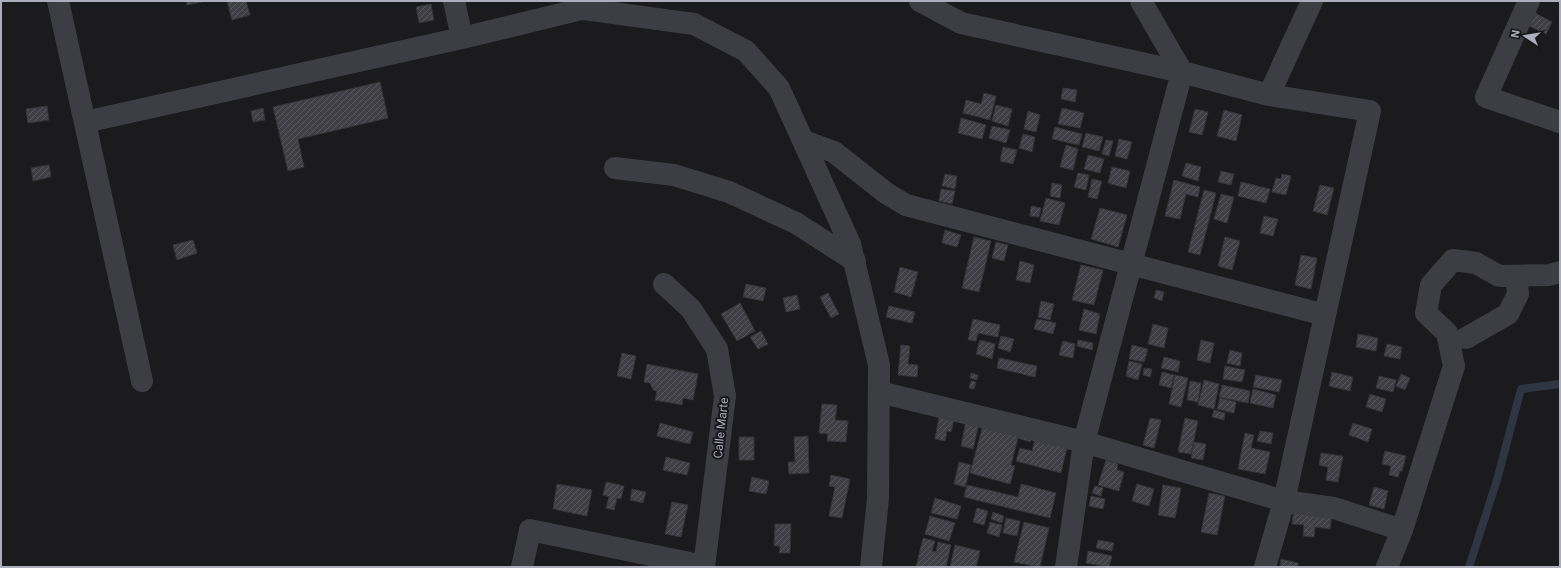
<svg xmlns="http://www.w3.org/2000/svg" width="1561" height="568" font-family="Roboto,sans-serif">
  <defs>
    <pattern id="building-hatch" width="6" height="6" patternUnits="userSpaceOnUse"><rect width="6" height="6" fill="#403f45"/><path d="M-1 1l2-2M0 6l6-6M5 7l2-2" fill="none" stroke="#59585e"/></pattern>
  </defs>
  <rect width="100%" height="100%" fill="#1b1a1d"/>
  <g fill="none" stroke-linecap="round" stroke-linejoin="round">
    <path stroke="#2e3643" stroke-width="8" d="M1469,567L1497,480L1521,389L1560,384"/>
  </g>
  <path fill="url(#building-hatch)" stroke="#353439" d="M186,1H206L187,5Z
    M227,1H246L250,15L232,20Z
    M431,4L434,20L419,23L416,7Z
    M1535,13L1552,22L1546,34L1529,26Z
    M380,82L388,118L298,139L304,167L288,171L273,107Z
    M1063,88L1077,90L1075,102L1061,99Z
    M984,93L996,96L990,120L963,113L966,100L981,104Z
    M996,105L1012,109L1008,126L992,121Z
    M47,106L49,120L28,123L26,109Z
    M263,108L265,120L253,122L251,111Z
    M1062,108L1084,113L1080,128L1058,124Z
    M1195,109L1208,112L1202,135L1189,132Z
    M1224,110L1242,115L1236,141L1217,136Z
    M1028,111L1040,115L1036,132L1024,129Z
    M961,118L986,125L982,139L958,133Z
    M992,126L1010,130L1006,143L989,138Z
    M1055,127L1082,134L1079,145L1052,139Z
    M1086,133L1103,137L1099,151L1082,147Z
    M1023,134L1035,137L1032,152L1019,148Z
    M1119,139L1132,142L1127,159L1115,156Z
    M1106,140L1113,141L1109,156L1102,154Z
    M1066,145L1078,149L1073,170L1060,167Z
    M1003,147L1017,150L1013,164L1000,161Z
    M1088,155L1104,159L1100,173L1084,169Z
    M1186,163L1201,167L1198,181L1182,176Z
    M49,165L51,177L33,181L31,168Z
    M1112,167L1130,171L1126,188L1108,183Z
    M1221,171L1234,174L1231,185L1218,182Z
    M1078,173L1089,175L1086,190L1074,187Z
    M945,174L957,176L955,189L942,186Z
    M1282,174L1291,176L1286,195L1272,192L1276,178L1281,179Z
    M1092,179L1102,181L1097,199L1088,197Z
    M1174,180L1200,187L1198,197L1186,194L1180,219L1165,216Z
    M1241,182L1270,189L1266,203L1238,196Z
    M1052,183L1062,185L1060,198L1050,196Z
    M1320,185L1334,188L1327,215L1313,211Z
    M941,189L955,191L952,204L939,201Z
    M1204,190L1216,193L1200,255L1188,252Z
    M1221,194L1234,197L1227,223L1214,219Z
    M1046,198L1065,203L1059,225L1040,221Z
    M1031,206L1041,208L1039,217L1030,216Z
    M1100,208L1127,215L1118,247L1091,239Z
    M1264,216L1278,219L1273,236L1260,233Z
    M945,230L961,235L957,247L942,243Z
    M974,237L991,241L979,292L962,288Z
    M1225,237L1240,241L1232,270L1218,266Z
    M193,240L197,253L177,260L173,245Z
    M996,242L1008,245L1004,261L992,258Z
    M1301,255L1317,258L1311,289L1295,285Z
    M1020,261L1034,265L1030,283L1016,280Z
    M1081,265L1103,270L1094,305L1072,300Z
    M900,267L918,272L911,297L894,292Z
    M746,284L766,288L763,301L743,297Z
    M1156,290L1164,292L1162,301L1154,298Z
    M828,293L839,314L831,318L820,297Z
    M797,295L800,309L786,312L783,298Z
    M1041,301L1054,304L1050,320L1038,317Z
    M740,303L755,331L737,341L721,314Z
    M889,306L915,312L912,323L886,317Z
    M1084,309L1100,314L1096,334L1079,330Z
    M973,319L1000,325L998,337L978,333L976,341L968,340Z
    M1037,319L1056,323L1053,334L1034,329Z
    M1153,324L1168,328L1164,348L1148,344Z
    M761,331L768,344L758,349L750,337Z
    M1358,334L1378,338L1376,351L1356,347Z
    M1001,336L1014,339L1010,352L998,348Z
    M980,340L995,344L992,359L976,354Z
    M1078,340L1093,343L1092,350L1077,346Z
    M1201,340L1214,343L1210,363L1197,360Z
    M1063,341L1075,344L1073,358L1059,355Z
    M1387,344L1402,347L1400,359L1384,356Z
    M901,345L910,346L908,364L918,365L917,377L898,375Z
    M1132,345L1148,349L1144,362L1129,359Z
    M1230,350L1242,353L1240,366L1227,363Z
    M622,353L636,356L631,379L617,376Z
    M1164,357L1180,361L1178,372L1161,368Z
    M999,358L1037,366L1035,377L997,368Z
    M1129,361L1142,364L1138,380L1126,376Z
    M647,364L698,374L693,400L683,398L682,405L655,400L657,391L653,390L650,383L644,382Z
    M1225,366L1245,370L1242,382L1223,379Z
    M1144,368L1152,369L1150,377L1143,375Z
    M1162,372L1174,375L1171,388L1159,385Z
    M1332,372L1353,377L1350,391L1329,386Z
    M971,373L978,375L977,380L970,378Z
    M1401,374L1410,378L1405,390L1396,386Z
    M1175,375L1188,378L1181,407L1169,404Z
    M1256,375L1282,380L1279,392L1253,387Z
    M1379,376L1396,380L1393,392L1376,388Z
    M1204,380L1219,384L1214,409L1198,405Z
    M971,381L976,382L974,389L969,388Z
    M1190,381L1201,383L1198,402L1187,400Z
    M1222,385L1250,391L1248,403L1219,397Z
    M1253,389L1276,395L1273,408L1250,403Z
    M1370,394L1386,399L1382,412L1366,407Z
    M1220,398L1236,402L1234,413L1217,409Z
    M822,404L837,405L835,420L848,421L846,442L827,441L828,434L819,433Z
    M1214,410L1225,413L1224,420L1212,417Z
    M939,417L954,420L951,432L947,431L945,441L935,439Z
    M1150,418L1161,420L1154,448L1143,445Z
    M1185,418L1198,421L1191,454L1178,452Z
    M966,421L979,424L973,449L961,446Z
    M984,421L1032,434L1030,442L1018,438L1011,465L1015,466L1010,484L970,473Z
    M660,423L693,432L690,444L657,436Z
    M1353,423L1372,429L1368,442L1349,435Z
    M1260,431L1273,433L1271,444L1257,441Z
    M1245,433L1254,435L1251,448L1270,452L1265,474L1238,469Z
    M1036,434L1068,443L1061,473L1016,461L1020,448L1032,451Z
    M808,436L809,473L789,474L788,462H795L794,437Z
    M739,437H754V460H739Z
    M1194,442L1206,444L1203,460L1191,458Z
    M1385,451L1406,456L1402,471H1400L1398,477L1389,475L1391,466L1382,464Z
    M1321,453L1343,456L1338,482L1326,480L1328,467L1319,465Z
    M666,457L690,463L687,475L663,470Z
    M1106,460L1118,464L1117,470L1124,472L1119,491L1098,485Z
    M959,462L971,465L965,487L954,484Z
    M831,475L850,479L842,518L829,516L835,487L829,486Z
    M752,477L769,481L766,494L749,491Z
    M606,482L624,486L621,499L617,498L614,510L606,508L609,497L603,495Z
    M557,484L592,490L587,516L553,509Z
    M1021,484L1056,493L1050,518L964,497L967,485L1018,497Z
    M1137,484L1154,489L1149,506L1132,501Z
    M1163,485L1181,488L1175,518L1158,515Z
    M1095,486L1103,488L1101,496L1092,493Z
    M1374,487L1388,491L1384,509L1369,505Z
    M632,489L646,492L643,503L630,500Z
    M1209,493L1225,496L1217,535L1201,532Z
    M1091,496L1105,499L1103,509L1089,506Z
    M935,498L961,506L957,519L931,513Z
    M672,502L688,505L681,537L665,534Z
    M977,508L988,511L984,525L973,522Z
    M1294,509L1332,515L1330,529L1315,527L1314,537L1303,536L1304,525L1292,524Z
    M993,512L1004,516L1002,523L991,519Z
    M930,516L955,523L949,541L925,534Z
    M1006,518L1020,521L1017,536L1003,533Z
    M990,522L1002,525L999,537L987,533Z
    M1024,522L1049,528L1040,567L1014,562Z
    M775,524H791L790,553H779L780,546H774Z
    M923,538L935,541L932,551L936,552L938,542L951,545L946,567H916Z
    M1098,540L1114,543L1112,551L1096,548Z
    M955,545L980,551L976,567H950Z
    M1088,551L1112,556L1109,567L1086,563Z
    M1281,559L1298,563V567H1280Z"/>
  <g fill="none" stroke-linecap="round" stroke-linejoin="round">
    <path stroke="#3d3d44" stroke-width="22" d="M58,1L142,381
      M454,1L462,38
      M920,1L961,23L1182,72L1269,95L1370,111L1284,501L1265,567
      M1529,1L1486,97L1560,122
      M584,9L694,24L746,51L779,88L850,244L879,365L878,498L871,567
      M1269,95L1312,1
      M85,122L462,38L598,5
      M804,141L834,152L886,193L906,205L1325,315
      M615,168L674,175L729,192L796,223L855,261
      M664,284L691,309L717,349L725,396L704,567
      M1466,338L1508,314L1518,294L1516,276
      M879,392L1084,442L1284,501L1334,508L1402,530
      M522,567L530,530L704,566
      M1066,567L1084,442L1182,72L1141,1
      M1387,567L1402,530L1454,366L1447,333L1426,313L1431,285L1453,260L1476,263L1499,276L1549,275L1560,272"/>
  </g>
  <g text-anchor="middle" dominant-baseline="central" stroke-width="4" stroke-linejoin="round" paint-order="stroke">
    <g font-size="12" fill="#acaebd" stroke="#161518">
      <text transform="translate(721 428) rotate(-84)">Calle Marte</text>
    </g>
  </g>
  <rect width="1561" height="568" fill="none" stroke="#acaebd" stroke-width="4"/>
  <g transform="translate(1525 36) rotate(282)" stroke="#161518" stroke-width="3" paint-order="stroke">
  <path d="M0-3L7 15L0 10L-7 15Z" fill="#acaebd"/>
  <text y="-6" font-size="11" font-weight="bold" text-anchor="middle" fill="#acaebd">N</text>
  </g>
</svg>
